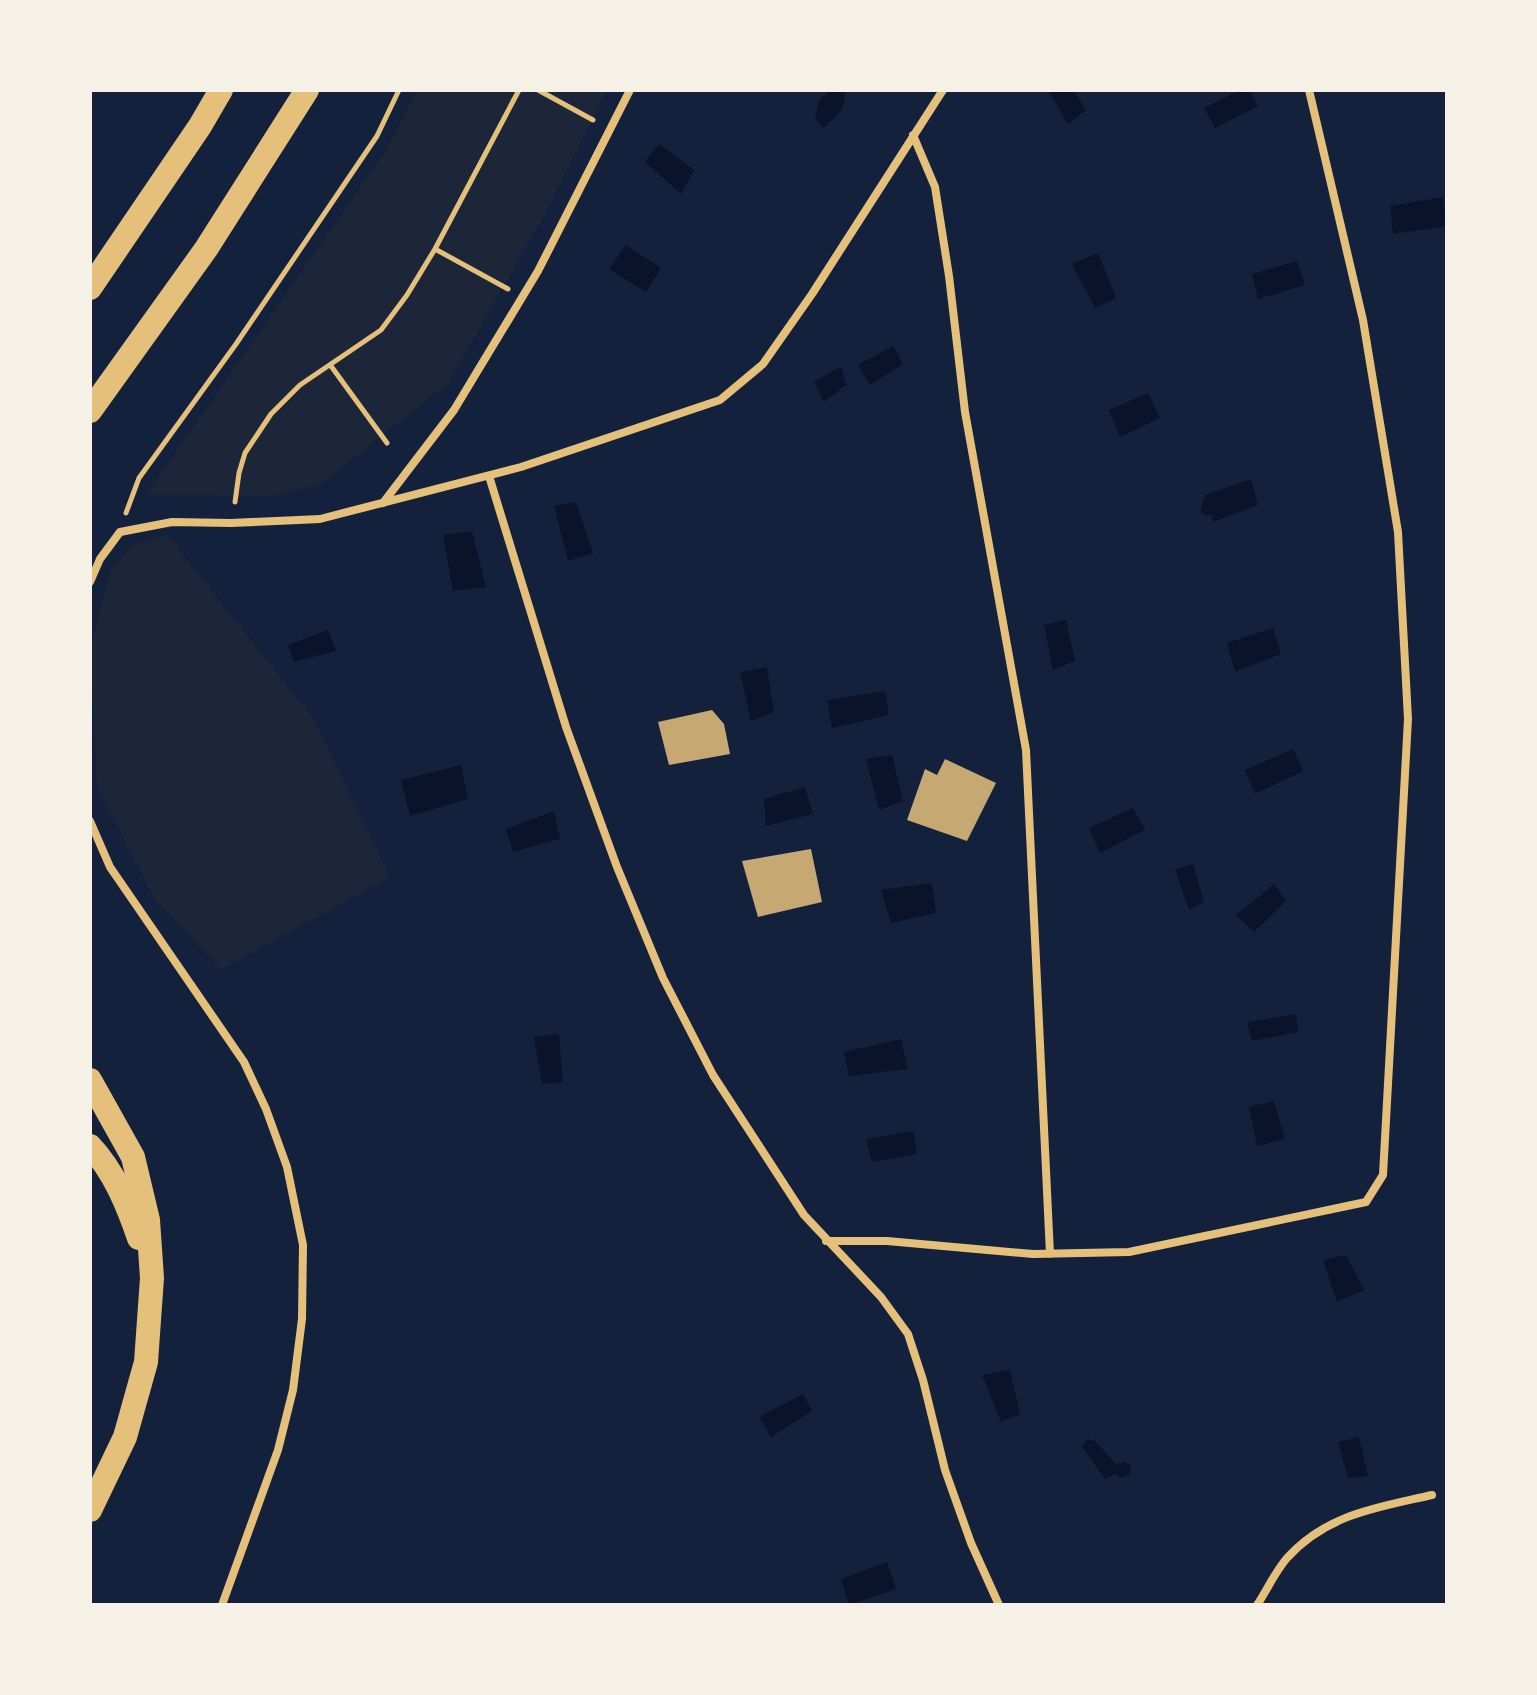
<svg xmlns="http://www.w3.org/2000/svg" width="1537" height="1695" font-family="Commissioner,sans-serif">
  <rect width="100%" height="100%" fill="#14213d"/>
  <path fill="#1d2539" d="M418,90H607L544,215L448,383L321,484L273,496L146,495L385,152Z
    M167,535L313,718L390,877L221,969L155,900L97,787L90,649L110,571L133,544Z"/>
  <path fill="#0b132b" d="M831,90H845C847,108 836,117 823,128L815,119L819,100Z
    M1048,90H1074L1086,110L1068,124Z
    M1240,90H1249L1258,106L1215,128L1204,108Z
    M659,144L694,170L681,194L645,162Z
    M1443,197L1447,226L1393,234L1390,206Z
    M626,245L661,268L646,292L609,269Z
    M1098,253L1116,298L1095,308L1072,264Z
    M1297,261L1305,285L1258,299L1252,274Z
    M893,346L903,364L870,385L858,365Z
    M841,366L846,385L824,402L814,382Z
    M1148,393L1160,418L1120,437L1109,410Z
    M1251,479L1258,505L1213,522L1211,515H1205L1200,511L1205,495Z
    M576,502L593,553L568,561L554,506Z
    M472,531L486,587L453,591L443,535Z
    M1066,620L1075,661L1053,670L1044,625Z
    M1273,628L1281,654L1235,672L1227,643Z
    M328,630L336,651L294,662L288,645Z
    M767,667L774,712L751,721L740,672Z
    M885,691L889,715L832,728L827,700Z
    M1293,749L1303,771L1255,794L1245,770Z
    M892,755L903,801L879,810L866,759Z
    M461,765L468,799L410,816L401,780Z
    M805,787L813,814L766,826L764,799Z
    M1133,808L1145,830L1100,853L1089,828Z
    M554,811L560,839L513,852L506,829Z
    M1193,864L1204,902L1189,910L1175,869Z
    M932,883L936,913L891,923L881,890Z
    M1274,884L1286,901L1254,932L1236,915Z
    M1296,1014L1298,1032L1252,1041L1247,1022Z
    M559,1034L563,1082L542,1084L534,1037Z
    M901,1039L908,1069L849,1076L844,1052Z
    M1274,1101L1285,1139L1257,1146L1249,1107Z
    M913,1131L917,1154L872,1162L866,1139Z
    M1346,1255L1364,1290L1337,1302L1323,1260Z
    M1010,1370L1020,1414L1001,1422L982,1375Z
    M803,1394L812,1411L771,1437L759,1417Z
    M1359,1437L1368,1476L1348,1478L1338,1442Z
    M1088,1439L1095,1441L1116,1464L1124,1462L1131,1466L1130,1474L1122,1478L1115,1474L1105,1479L1082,1446Z
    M887,1562L896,1589L849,1605L841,1579Z"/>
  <path fill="#c6a872" d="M712,710L724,724L730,754L669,765L658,722Z
    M945,759L996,783L967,841L907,820L925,769L937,775Z
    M811,849L822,902L758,917L742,861Z"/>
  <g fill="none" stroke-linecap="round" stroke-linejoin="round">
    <path stroke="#e5c07b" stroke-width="5" d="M538,90L593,120
      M435,249L508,289
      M331,366L387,443
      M235,502L239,473L245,453L271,414L300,385L381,330L407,295L435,249L519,90
      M126,513L139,478L236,344L377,136L399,90"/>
    <path stroke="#e5c07b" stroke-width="8" d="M913,135L935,187L949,276L965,412L1026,750L1050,1254
      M489,476L566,727L617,867L663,978L713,1075L804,1215L881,1297L908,1334L923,1380L945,1470L971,1543L999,1605
      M383,503L454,410L538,271L630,90
      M90,582L100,559L120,532L172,522L231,523L320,519L521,467L720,400L763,364L812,294L943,90
      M90,821L110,867L244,1062L266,1109L287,1167L303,1245L302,1319L293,1390L278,1450L222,1605
      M826,1241H887L1033,1254L1129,1252L1366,1202L1383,1175L1408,719L1398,532L1363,320L1309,90
      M1257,1605C1267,1590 1275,1572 1287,1558C1327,1514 1376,1508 1432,1495"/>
    <path stroke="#e5c07b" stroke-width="24" d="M90,288L200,126L221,90
      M90,411L206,249L307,90
      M90,1080L133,1157L148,1220L152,1278L146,1362L125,1437L90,1510
      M90,1146C114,1171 128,1206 139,1238"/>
  </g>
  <rect width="1537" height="1695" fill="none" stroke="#f6f1e7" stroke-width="184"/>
</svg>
